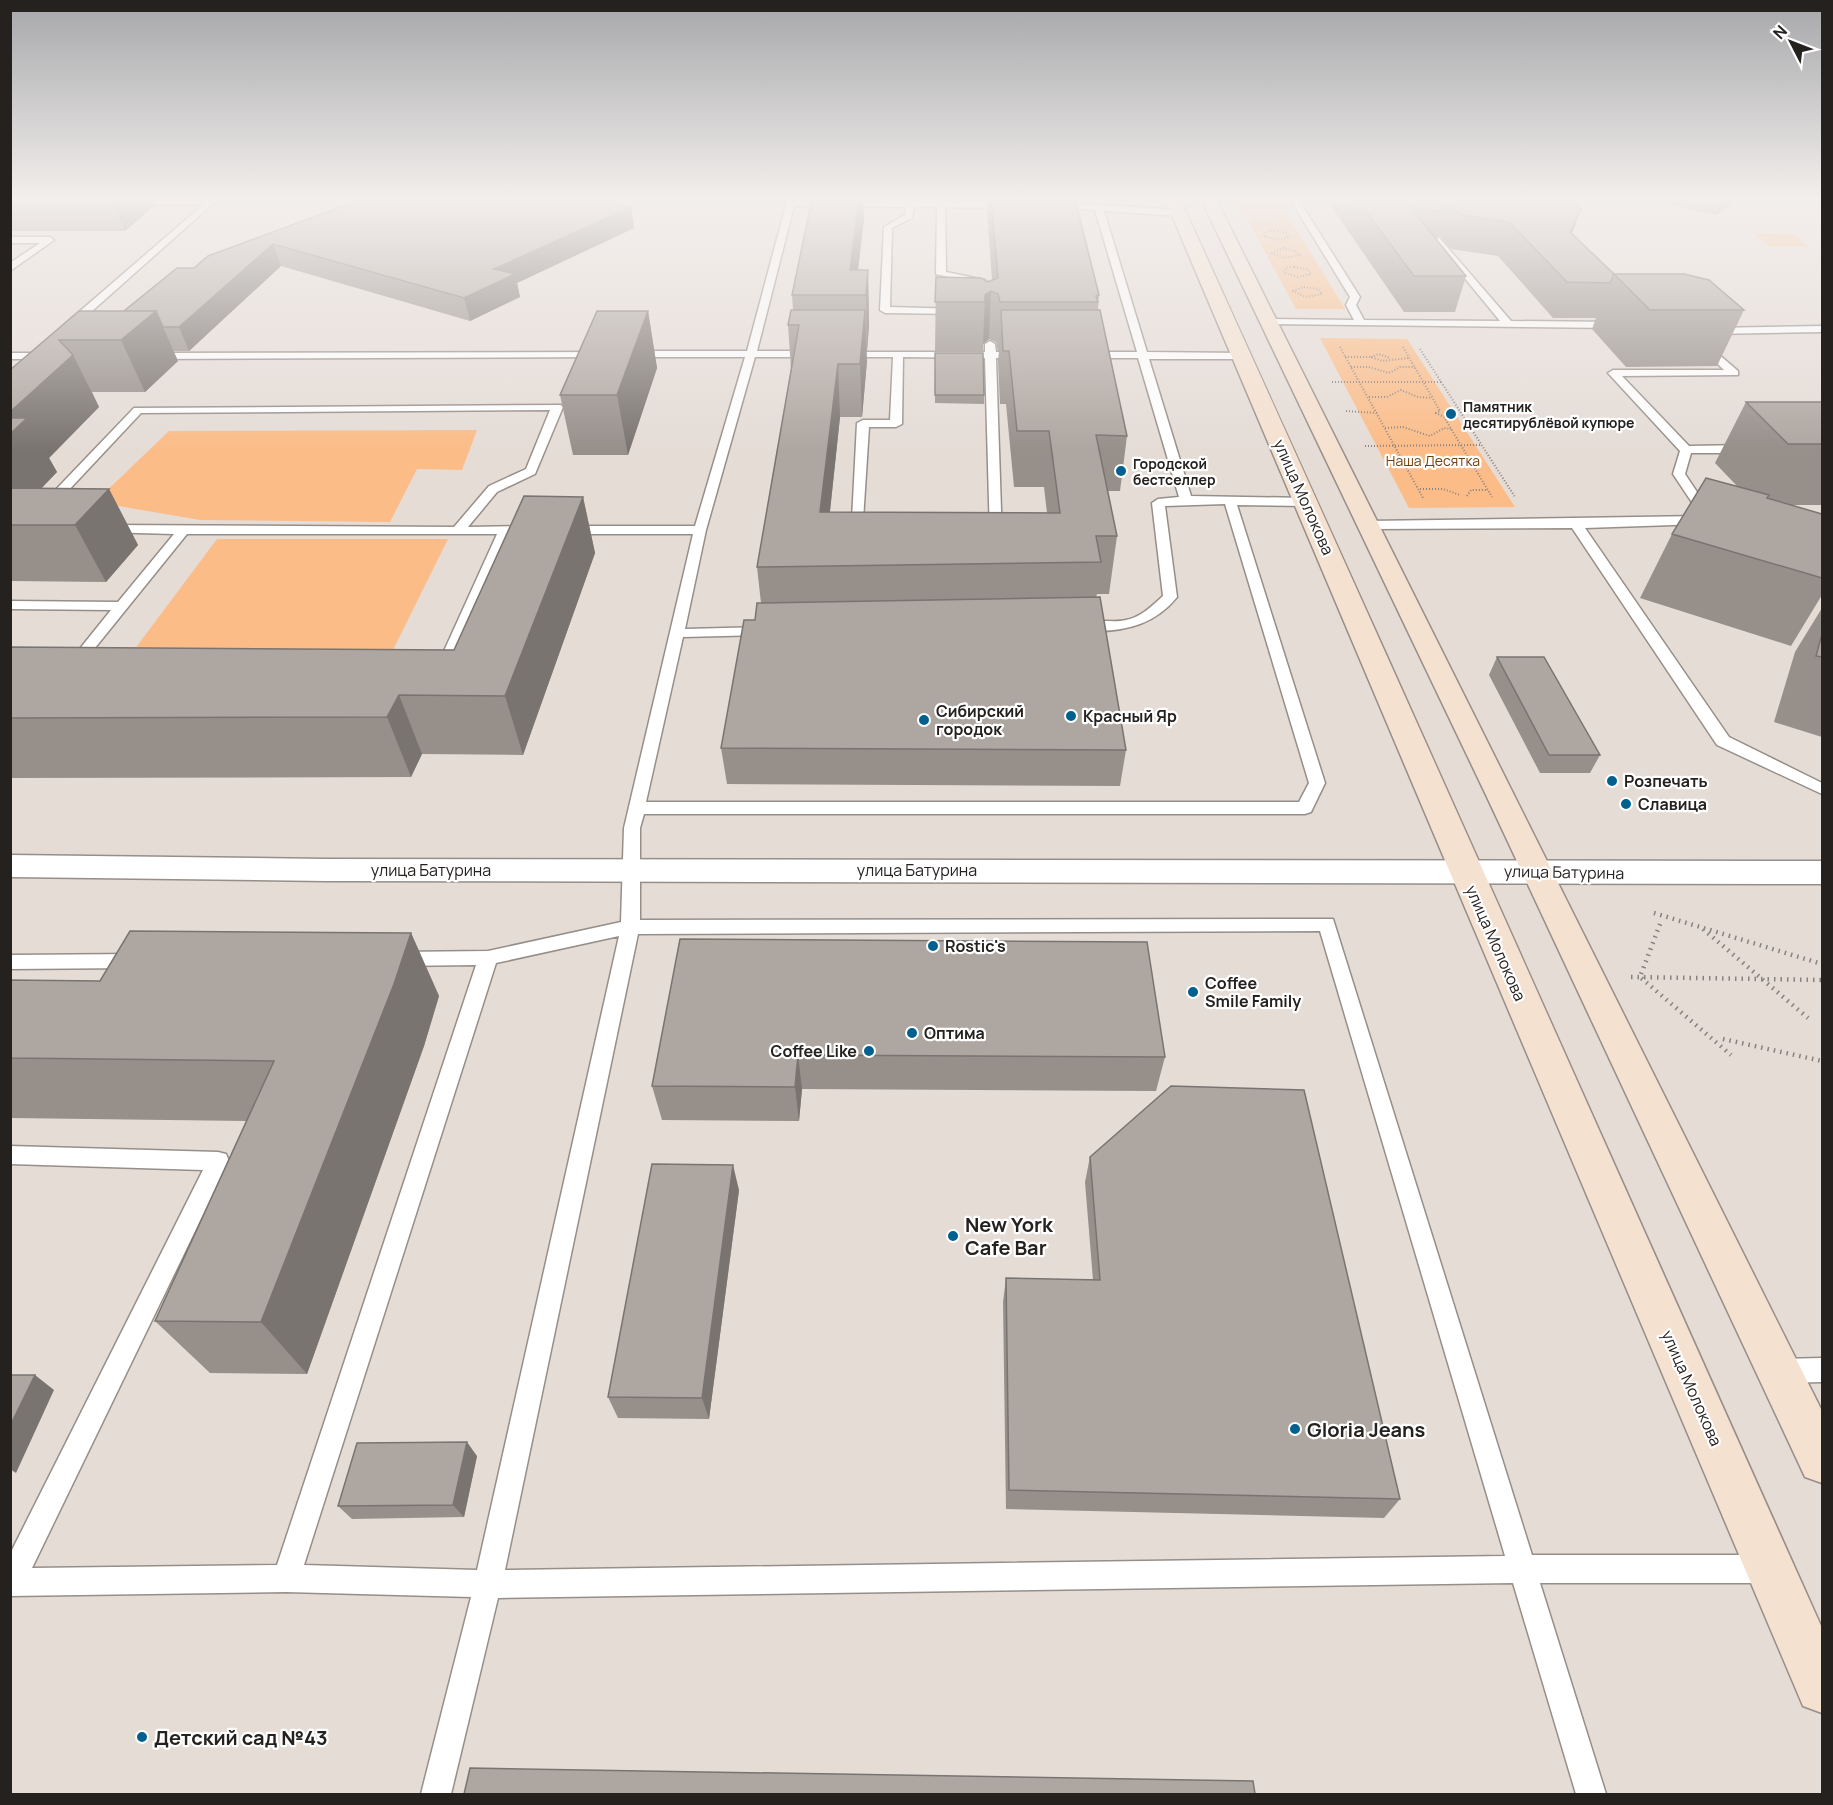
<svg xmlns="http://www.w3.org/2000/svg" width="1833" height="1805" font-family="Manrope,sans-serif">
  <rect width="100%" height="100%" fill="#e5dcd6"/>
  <path fill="#fbbc88" d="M1236,199H1278L1345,309H1296Z
    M1754,233L1794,234L1809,247L1768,246Z
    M1320,338L1407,339L1515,507L1409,508Z
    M477,430L462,470L417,469L390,522L200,520L95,502L169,431Z
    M217,539H448L391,654H131Z"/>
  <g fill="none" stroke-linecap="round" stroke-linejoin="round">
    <g stroke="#968e88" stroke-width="3">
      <path id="service" d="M126,199H218L72,329H64V325L204,204H129Z
        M1290,199H1298L1360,297L1356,305L1364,320L1500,321L1426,231L1425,229L1429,226L1511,321L1616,322L1621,325L1616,328L1266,324V320L1270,319L1354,320L1346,305L1350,297Z
        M787,201L1012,202L1016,205L1012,208L945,207L946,272L985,280L987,282L982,285L936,274L937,207H914L912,218L892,228L890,307L962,309V313L958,314L885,313L880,310L884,227L905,215L906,207L794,206L757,351H813L818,354L813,357H755L706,530L685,629L765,627L772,631L765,635L683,637L646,802H1299L1309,783L1225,504L1165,506L1177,597C1156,623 1128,631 1096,631C1088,631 1080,633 1074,627C1084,616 1112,624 1126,620C1141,617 1152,606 1163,596L1152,503L1158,499L1179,497L1138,358H1086L1081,355L1086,352H1137L1095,210L1051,207L1054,202L1178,210L1182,213L1178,216L1104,211L1147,352L1242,353L1247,356L1242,359H1149L1191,496L1307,498L1313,502L1307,506L1237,505L1325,783L1311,812L1305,814H644L640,828V920L1333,919L1532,1555H1769L1779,1559L1783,1569L1779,1579L1769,1583H1540L1606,1794H1576L1513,1583L498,1598L451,1794H421L471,1597L286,1592L10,1596V1554L203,1170L10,1164V1146L218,1152L226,1154L229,1161L32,1568L277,1565L476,965L397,966L390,964L388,959L390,954L397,952L488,951L621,922L624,828L693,534H567L561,530L567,526H695L745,357H630L625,354L630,351H747ZM1320,931L1505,1556L505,1570L638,934ZM619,936L477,1570L304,1565L496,963Z
        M10,237H50L54,240L10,271V263L40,243H10Z
        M1822,326V332L1711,334L1706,331L1711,328Z
        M990,341L995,344L996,352H1023L1028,355L1023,358H996L1002,540L997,541L990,537L985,358L903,357L902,424L896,427H869L862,536L861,539H851L857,423L863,420H890L893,357H843L838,354L839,352H985V344Z
        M1703,341L1738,371V375L1622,376L1689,446L1746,445L1752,449L1746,453H1691L1685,474L1713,516L1703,524L1585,528L1729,737L1822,783V794L1717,745L1572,528L1368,529L1362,525L1368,521L1701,516L1673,474L1680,451L1608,373L1613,370H1724L1699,346V342Z
        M607,352V356L603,357L150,359L145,356L150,353Z
        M10,353H51L56,356L51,359H10Z
        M561,405L563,407L535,474L497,492L468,527L534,526L540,530L534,534H511L446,676H436L434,673L497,534H187L78,669L73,670L66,666L111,610L10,609V601L118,602L174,534L100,532V526L105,525L454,527L489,486L526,469L550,410L141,413L51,509H43V503L134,408Z
        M136,954L143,956L145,961L143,966L136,968L10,969V955Z
        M1822,1358V1382L1780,1383L1771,1380L1768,1371L1771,1362L1780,1359Z"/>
    </g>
    <g stroke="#968e88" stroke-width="3">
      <path id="tertiary" d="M10,855L325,859L1822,861V884L325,881L10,877Z"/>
    </g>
    <g stroke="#968e88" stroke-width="3">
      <path id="secondary" d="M1165,199H1180C1397,674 1608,1152 1822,1628V1713L1803,1706Z
        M1201,199H1216L1822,1411V1483L1805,1477L1486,795Z"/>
    </g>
    <path stroke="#88817d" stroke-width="2" stroke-dasharray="1 2" stroke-linecap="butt" d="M1254,220L1264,223L1278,221
      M1274,231L1286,233L1289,237L1278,240L1263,236L1266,232Z
      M1283,248L1296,251L1300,255L1284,258L1272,253Z
      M1294,267L1307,269L1311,274L1299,277L1284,273L1286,268Z
      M1304,287L1318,289L1322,294L1305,297L1293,291Z
      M1340,347L1423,498
      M1403,347L1440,411L1436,413L1444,417L1492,497
      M1420,349L1515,497
      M1345,357H1371L1382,361L1409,358
      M1371,357L1379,354L1390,358
      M1351,367H1369L1389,373L1400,367H1415
      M1332,382H1441
      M1369,397H1387L1401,390L1418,397L1432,398
      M1346,411L1377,413
      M1385,428L1403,427L1430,436L1444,428L1451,429
      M1365,446L1480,445
      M1407,465H1429L1441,458L1454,465H1472
      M1420,489H1443L1460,495
      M1467,496L1471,490H1488"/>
    <path stroke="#88817d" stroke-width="4.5" stroke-dasharray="1.5 5" stroke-linecap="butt" d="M1654,913L1822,964
      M1660,924L1640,977L1731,1055
      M1703,929L1808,1018
      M1631,977L1822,980
      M1723,1039L1822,1061"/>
    <use href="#service" fill="#fff" fill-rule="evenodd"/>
    <use href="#tertiary" fill="#fff" fill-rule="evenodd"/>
    <use href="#secondary" fill="#f5e1d0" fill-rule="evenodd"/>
  </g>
  <path fill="#968f8a" d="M10,199H151L154,206L125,231H10Z
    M358,199H595L631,207L634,228L517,283L520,297L470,321L281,266L189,351H173L178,361L145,392H92L99,407L49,458L57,472L41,489H109L138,545L106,582L10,581V370L79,311H124L194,268L360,199Z
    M812,199H863L864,219L858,270H868L869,325L867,351H866L867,361L862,417H840L830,512L1047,513L1044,487H1014L1006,404H1000L998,361L999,351H998L996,342L989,339L983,344V351H935L936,277L987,282L992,280L987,212V199H1075L1099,295L1098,310L1127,436L1120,491H1108L1117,536L1109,594H1097L1096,597L1126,750L1120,786L727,784L721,748L755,620L761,603L757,567L791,369L788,325L793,310L792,295Z
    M1326,199H1570L1581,209L1572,234L1614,274L1744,310L1717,366L1626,367L1592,329L1596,318H1553L1498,256L1451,249L1439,235L1437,241L1466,276L1455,312H1404Z
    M1644,199H1738L1716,215Z
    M648,311L657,368L628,455H573L560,395Z
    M935,353L984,395V404L935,403Z
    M1746,402H1822V505H1792L1822,514V595L1791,646L1640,598L1672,534L1737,486L1715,463Z
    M583,497L595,553L523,755L422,754L411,777L10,778V647L454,650Z
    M1822,608V737L1774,722L1795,652Z
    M1497,657L1600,755L1590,773H1540L1489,675Z
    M411,933L439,996L424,1046L307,1374L210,1373L155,1321L247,1121L10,1118V980L100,981Z
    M680,939L1165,1057L1156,1091L802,1089L799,1121L662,1120L652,1086Z
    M1090,1157L1400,1499L1384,1518L1006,1509L1003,1302L1006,1278L1093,1280L1085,1182Z
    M739,1190L709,1419L618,1418L608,1397Z
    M477,1456L464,1517L352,1519L338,1506Z"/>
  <path fill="#7a7470" d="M111,199H151L154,206L125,231Z
    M859,199H863L864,219L855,295L850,270Z
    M1724,199H1738L1716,215Z
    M631,207L634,228L517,283L520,297L470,321L464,298L494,269Z
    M1581,209L1569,242L1570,232Z
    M273,244L281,266L189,351L179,327Z
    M868,270L869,325L867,351L866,295Z
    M991,291L989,339L983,344L985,295Z
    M865,310L867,361L862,417L860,364Z
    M156,311L178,361L145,392L121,340Z
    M648,311L657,368L628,455L617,395Z
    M73,355L99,407L49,458L57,472L10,520V412Z
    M838,364L840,417L824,566L820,512Z
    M109,489L138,545L106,582L75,525Z
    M583,497L595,553L523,755L505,696Z
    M399,695L422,754L411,777L387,717Z
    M411,933L439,996L424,1046L307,1374L261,1322Z
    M798,1055L802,1089L799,1121L795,1087Z
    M733,1165L739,1190L709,1419L702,1398Z
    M35,1375L54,1390L16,1473L10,1469V1426Z
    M467,1442L477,1456L464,1517L453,1505Z"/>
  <path fill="#aea6a0" stroke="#7a7470" stroke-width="1.5" d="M362,199H595L631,207L494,269L515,274L464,298L273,244L179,327H163L156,311H124L177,268H194L208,256Z
    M812,199H859L850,270H868L866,295H792Z
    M991,199H1075L1099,295L1096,296L1098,302H1000L998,294L991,291L985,295V302H935L936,277L981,278L987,282L998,278Z
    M1357,199H1433L1445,212L1410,207L1466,276H1414Z
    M1446,199H1570L1581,209L1570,232L1614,274L1610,283L1567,282L1509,222L1461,215Z
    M1614,274H1684L1709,280L1744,310H1650Z
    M791,310H865L860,364H838L820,512L1060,513L1049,431H1017L1009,351H1003L1001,310H1100L1127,436L1096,435L1117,536H1096L1101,562L757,567L799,325H788Z
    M79,311H156L121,340H59L73,355L10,412V370Z
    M597,311H648L617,395H560Z
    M935,353H983L984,395H935Z
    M1746,402H1822V444H1788Z
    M10,418H27L10,434Z
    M1706,478L1769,495L1767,498L1822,514V578L1672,534Z
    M10,488L109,489L75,525H10Z
    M524,496L583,497L505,696L399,695L387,717L10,718V647L454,650Z
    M1100,597L1126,750L721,748L744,620H755L757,603Z
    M1822,634V657L1816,656Z
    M1497,657H1544L1600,755H1549Z
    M130,931L411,933L394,984L261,1322L155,1321L274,1061L10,1058V980L100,981Z
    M680,939L1147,942L1165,1057L798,1055L795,1087L652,1086Z
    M1171,1086L1304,1090L1400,1499L1009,1490L1006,1278L1100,1280L1090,1157Z
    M652,1164L733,1165L702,1398L608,1397Z
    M10,1375H35L10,1426Z
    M467,1442L453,1505L338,1506L357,1443Z
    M470,1768L1253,1781L1255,1794H464Z"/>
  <linearGradient id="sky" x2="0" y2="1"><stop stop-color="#a6a7aa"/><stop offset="0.44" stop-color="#f3efed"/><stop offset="1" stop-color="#f3efed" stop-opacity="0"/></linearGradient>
  <rect width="1833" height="451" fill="url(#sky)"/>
  <g fill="#00608f" stroke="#fff" stroke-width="2">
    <circle cx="1451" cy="414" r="6"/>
    <circle cx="1121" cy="471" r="6"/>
    <circle cx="1071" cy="716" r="6"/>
    <circle cx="924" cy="720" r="6"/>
    <circle cx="1612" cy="781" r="6"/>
    <circle cx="1626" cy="804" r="6"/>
    <circle cx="933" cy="946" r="6"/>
    <circle cx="1193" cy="992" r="6"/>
    <circle cx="912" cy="1033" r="6"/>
    <circle cx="869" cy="1051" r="6"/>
    <circle cx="953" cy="1236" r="6"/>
    <circle cx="1295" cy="1429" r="6"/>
    <circle cx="142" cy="1737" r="6"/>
  </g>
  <g text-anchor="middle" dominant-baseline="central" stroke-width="4.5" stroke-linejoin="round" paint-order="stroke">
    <g font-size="14" font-weight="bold" fill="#25211f" stroke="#fff" text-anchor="start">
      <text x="1463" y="406">Памятник<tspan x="1463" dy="16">десятирублёвой купюре</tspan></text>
      <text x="1133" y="463">Городской<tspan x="1133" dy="16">бестселлер</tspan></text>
    </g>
    <g font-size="14" fill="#723f05" stroke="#fff">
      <text x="1433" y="460">Наша Десятка</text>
    </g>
    <g font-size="16" fill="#25211f" stroke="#fff">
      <text transform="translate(1304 497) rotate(66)">улица Молокова</text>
      <text x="431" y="870">улица Батурина</text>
      <text x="917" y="870">улица Батурина</text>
      <text transform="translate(1564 872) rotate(1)">улица Батурина</text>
      <text transform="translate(1496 943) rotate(66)">улица Молокова</text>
      <text transform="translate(1692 1388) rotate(66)">улица Молокова</text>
    </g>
    <g font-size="16" font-weight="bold" fill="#25211f" stroke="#fff" text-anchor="start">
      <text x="936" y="711">Сибирский<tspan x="936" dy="18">городок</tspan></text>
      <text x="1083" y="716">Красный Яр</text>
      <text x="1624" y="781">Розпечать</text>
      <text x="1638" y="804">Славица</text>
      <text x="945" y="946">Rostic's</text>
      <text x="1205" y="983">Coffee<tspan x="1205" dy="18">Smile Family</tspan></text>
      <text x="924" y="1033">Оптима</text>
      <text x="857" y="1051" text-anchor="end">Coffee Like</text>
    </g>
    <g font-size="20" font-weight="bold" fill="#25211f" stroke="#fff" text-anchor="start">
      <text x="965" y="1224">New York<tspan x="965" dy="23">Cafe Bar</tspan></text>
      <text x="1307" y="1429">Gloria Jeans</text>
      <text x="154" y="1737">Детский сад №43</text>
    </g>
  </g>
  <rect width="1833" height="1805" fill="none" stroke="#25211f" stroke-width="24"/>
  <g transform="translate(1791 42) rotate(312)" stroke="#ffffff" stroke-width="4.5" paint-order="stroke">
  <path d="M0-4.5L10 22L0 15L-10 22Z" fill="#25211f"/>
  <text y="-9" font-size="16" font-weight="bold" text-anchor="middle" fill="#25211f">N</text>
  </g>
</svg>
